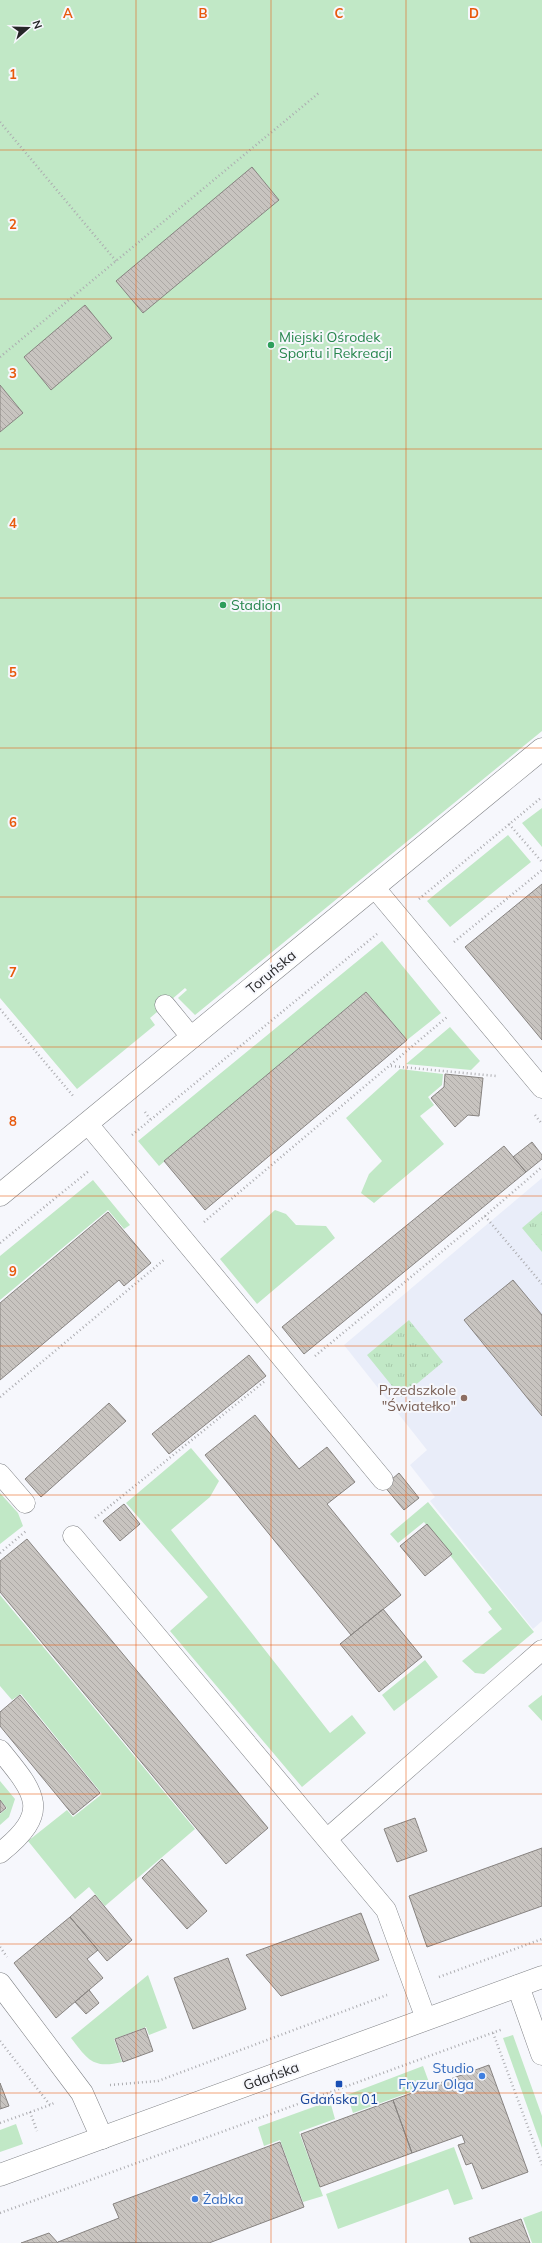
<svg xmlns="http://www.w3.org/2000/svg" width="542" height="2243" font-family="Mulish,sans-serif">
  <defs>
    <pattern id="park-tufts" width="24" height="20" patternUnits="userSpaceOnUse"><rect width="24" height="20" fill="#c1e8c6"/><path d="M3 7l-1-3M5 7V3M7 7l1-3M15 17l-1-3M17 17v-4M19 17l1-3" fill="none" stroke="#a6c7aa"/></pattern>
    <pattern id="building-back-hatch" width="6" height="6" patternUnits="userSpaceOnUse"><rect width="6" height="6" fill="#c8c4c0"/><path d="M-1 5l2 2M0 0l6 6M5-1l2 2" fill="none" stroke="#aca8a5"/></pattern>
  </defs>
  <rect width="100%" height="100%" fill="#f6f7fc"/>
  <path fill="#e9edf9" d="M542,1178V1621L533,1629L430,1501L435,1497L410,1465L427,1450L344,1345Z"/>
  <path fill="#c1e8c6" d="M0,0H542V731L195,1015L178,998L187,990L185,988L150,1018L155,1025L77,1089L0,998Z
    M542,808V847L522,823Z
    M508,835L531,862L450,927L427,901Z
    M382,941L441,1013L407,1040L366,992L159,1166L138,1141Z
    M450,1027L480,1061L471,1070L406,1064Z
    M400,1069L443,1074L442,1085L428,1097L434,1105L420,1116L444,1144L374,1203L361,1193L369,1174L382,1161L346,1118Z
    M93,1180L130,1225L124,1229L108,1210L0,1300V1256Z
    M275,1210L286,1214L296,1225L326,1226L335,1238L257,1304L220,1259Z
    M191,1448L219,1481L210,1497L171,1530L330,1733L352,1715L366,1733L302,1787L170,1631L208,1597L126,1503Z
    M0,1493L18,1513L23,1526L0,1544Z
    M428,1502L534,1632L484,1674L475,1673L462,1661L502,1629L488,1612L492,1609L424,1522L398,1543L390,1534Z
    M0,1595L195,1829L105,1906L89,1887L75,1899L28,1841L67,1810L73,1817L102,1794L21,1694L12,1700L0,1686Z
    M425,1660L438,1677L394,1711L382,1695Z
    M542,1695V1721L528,1706Z
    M0,1781L15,1799L9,1817L0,1825V1814L7,1808L0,1800Z
    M148,1975L167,2028L149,2035L146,2027L114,2039L122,2062C93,2069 88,2060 71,2038Z
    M513,2035L542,2116V2148L503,2038Z
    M423,2066L430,2085L353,2113L347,2095Z
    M330,2101L335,2119L299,2132L323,2196L303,2202L280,2140L264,2146L258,2127Z
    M16,2124L23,2144L0,2152V2130Z
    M454,2147L473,2199L454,2205L448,2189L338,2229L326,2194Z
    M542,2211V2243H532L523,2218Z"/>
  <path fill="url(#park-tufts)" d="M542,1211V1252L522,1228Z
    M409,1320L443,1362L401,1397L367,1355Z"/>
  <path fill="url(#building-back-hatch)" stroke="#878380" d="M252,167L279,200L143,313L116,281Z
    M85,305L112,338L51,390L24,357Z
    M0,385L23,413L0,432Z
    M542,884V1040L465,947Z
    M366,992L407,1040L205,1210L164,1161Z
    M445,1074L483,1078L479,1116L468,1115L455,1127L431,1098L444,1087Z
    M532,1142L542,1155V1159L526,1172L513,1157Z
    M504,1146L526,1172L304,1354L282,1327Z
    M108,1212L151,1263L124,1286L119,1280L0,1380V1303Z
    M513,1280L542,1315V1416L464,1320Z
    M249,1355L266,1376L169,1454L152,1434Z
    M109,1403L126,1421L41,1497L25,1479Z
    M255,1415L299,1469L327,1447L355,1482L327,1504L401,1595L351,1635L205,1455Z
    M399,1473L419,1498L404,1510L384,1486Z
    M124,1504L140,1524L120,1541L103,1521Z
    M427,1524L452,1554L425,1576L400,1546Z
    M27,1539L268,1828L226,1864L0,1592V1561Z
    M383,1609L422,1657L379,1692L340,1644Z
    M20,1695L100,1793L73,1815L0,1726V1712Z
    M0,1800L6,1808L0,1813Z
    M415,1818L427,1851L397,1862L384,1829Z
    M542,1848V1906L427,1947L409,1896Z
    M162,1859L207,1911L187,1929L142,1878Z
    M95,1895L132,1940L107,1961L70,1917Z
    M361,1913L379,1960L281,1996L246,1955Z
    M70,1917L98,1950L87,1959L103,1978L56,2018L14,1963Z
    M228,1958L246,2009L193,2029L174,1978Z
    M89,1990L99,2003L86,2014L75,2002Z
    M145,2028L153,2051L123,2062L115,2039Z
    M489,2065L528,2172L482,2189L472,2163L466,2165L458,2145L465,2143L462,2135L412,2153L393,2100Z
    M0,2083L9,2106L0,2109Z
    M393,2100L412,2153L320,2187L301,2134Z
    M280,2142L304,2207L209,2243L58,2242L119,2218L113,2204Z
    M521,2219L530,2243H471L469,2238Z
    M49,2233L58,2243H21Z"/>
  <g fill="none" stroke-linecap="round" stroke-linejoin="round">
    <g stroke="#7f8185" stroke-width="21">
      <path id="service" d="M374,887L542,1088
        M165,1005L192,1038
        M87,1123L383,1480
        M0,1474L25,1503
        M73,1536L386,1910L426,2019
        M0,1750C37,1795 51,1812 0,1853
        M328,1838L542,1650"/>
    </g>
    <g stroke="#7f8185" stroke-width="23">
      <path id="minor" d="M0,1195L542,749
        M0,1984L82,2093L102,2138
        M518,1986L542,2054"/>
    </g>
    <g stroke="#7f8185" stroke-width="23">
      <path id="tertiary" d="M0,2175L542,1977"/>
    </g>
    <path stroke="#acacb0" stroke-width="2.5" stroke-dasharray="1 3" stroke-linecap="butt" d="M0,122L116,261
      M0,357L320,92
      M509,824L542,862
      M419,899L542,797
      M454,942L542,870
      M0,1009L74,1097
      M391,1066L496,1076
      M145,1112L150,1119
      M535,1115L542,1124
      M132,1135L377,934
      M485,1216L542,1284
      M204,1222L447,1017
      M0,1243L90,1170
      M315,1356L485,1216L542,1167
      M0,1397L165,1259
      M95,1518L265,1381
      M0,1553L26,1531
      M0,1947L7,1957
      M439,1977L542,1939
      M493,2033L542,2165
      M0,2041L50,2105L54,2103
      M110,2085L158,2081L387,1995
      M30,2112L37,2131
      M0,2123L50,2105
      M0,2213L503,2029"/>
    <use href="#service" stroke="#fff" stroke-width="20"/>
    <use href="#minor" stroke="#fff" stroke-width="22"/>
    <use href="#tertiary" stroke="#fff" stroke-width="22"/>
  </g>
  <path fill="none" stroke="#e8590c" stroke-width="1" stroke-opacity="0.55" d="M136,0V2243M271,0V2243M406,0V2243M0,150H542M0,299H542M0,449H542M0,598H542M0,748H542M0,897H542M0,1047H542M0,1196H542M0,1346H542M0,1495H542M0,1645H542M0,1794H542M0,1944H542M0,2093H542"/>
  <g fill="#2e9e5b" stroke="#f6f7fc" stroke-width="1.5">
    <circle cx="271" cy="345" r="4"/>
    <circle cx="223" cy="605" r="4"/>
  </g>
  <circle fill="#8d6e63" stroke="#f6f7fc" stroke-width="1.5" cx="464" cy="1398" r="4"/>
  <g fill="#3f7fe0" stroke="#f6f7fc" stroke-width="1.5">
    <circle cx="482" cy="2076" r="4"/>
    <circle cx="195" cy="2199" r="4"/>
  </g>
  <rect fill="#1a4fb4" stroke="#f6f7fc" stroke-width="1.5" x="335" y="2080" width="8" height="8" rx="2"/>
  <g text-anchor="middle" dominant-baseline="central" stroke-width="4" stroke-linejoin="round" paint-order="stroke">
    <g font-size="14" fill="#27864d" stroke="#f6f7fc" text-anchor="start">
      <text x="279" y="337">Miejski Ośrodek<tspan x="279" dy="16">Sportu i Rekreacji</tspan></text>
      <text x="231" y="605">Stadion</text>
    </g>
    <g font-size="14" fill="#262628" stroke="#f6f7fc">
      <text transform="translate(271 972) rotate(-40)">Toruńska</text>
      <text transform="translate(271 2076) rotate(-20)">Gdańska</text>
    </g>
    <g font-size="14" fill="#785e54" stroke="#f6f7fc" text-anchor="end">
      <text x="456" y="1390">Przedszkole<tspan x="456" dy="16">"Światełko"</tspan></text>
    </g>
    <g font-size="14" fill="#366cbe" stroke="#f6f7fc" text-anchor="end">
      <text x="474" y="2068">Studio<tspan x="474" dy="16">Fryzur Olga</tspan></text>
      <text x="203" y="2199" text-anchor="start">Żabka</text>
    </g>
    <g font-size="14" fill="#164399" stroke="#f6f7fc">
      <text x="339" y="2099">Gdańska 01</text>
    </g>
  </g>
  <g font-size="13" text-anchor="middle" font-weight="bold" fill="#e8590c" stroke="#f6f7fc" stroke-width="4" stroke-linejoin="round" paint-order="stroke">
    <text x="68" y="18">A</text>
    <text x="203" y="18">B</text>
    <text x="339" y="18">C</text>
    <text x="474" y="18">D</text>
    <text x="13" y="79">1</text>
    <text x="13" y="229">2</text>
    <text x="13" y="378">3</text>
    <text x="13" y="528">4</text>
    <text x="13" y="677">5</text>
    <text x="13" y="827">6</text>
    <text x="13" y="977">7</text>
    <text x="13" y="1126">8</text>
    <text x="13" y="1276">9</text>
  </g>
  <g transform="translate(28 28) rotate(70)" stroke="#f6f7fc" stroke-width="3" paint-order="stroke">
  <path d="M0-3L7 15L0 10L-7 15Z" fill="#262628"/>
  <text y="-6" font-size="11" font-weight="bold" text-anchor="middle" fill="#262628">N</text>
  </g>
</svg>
